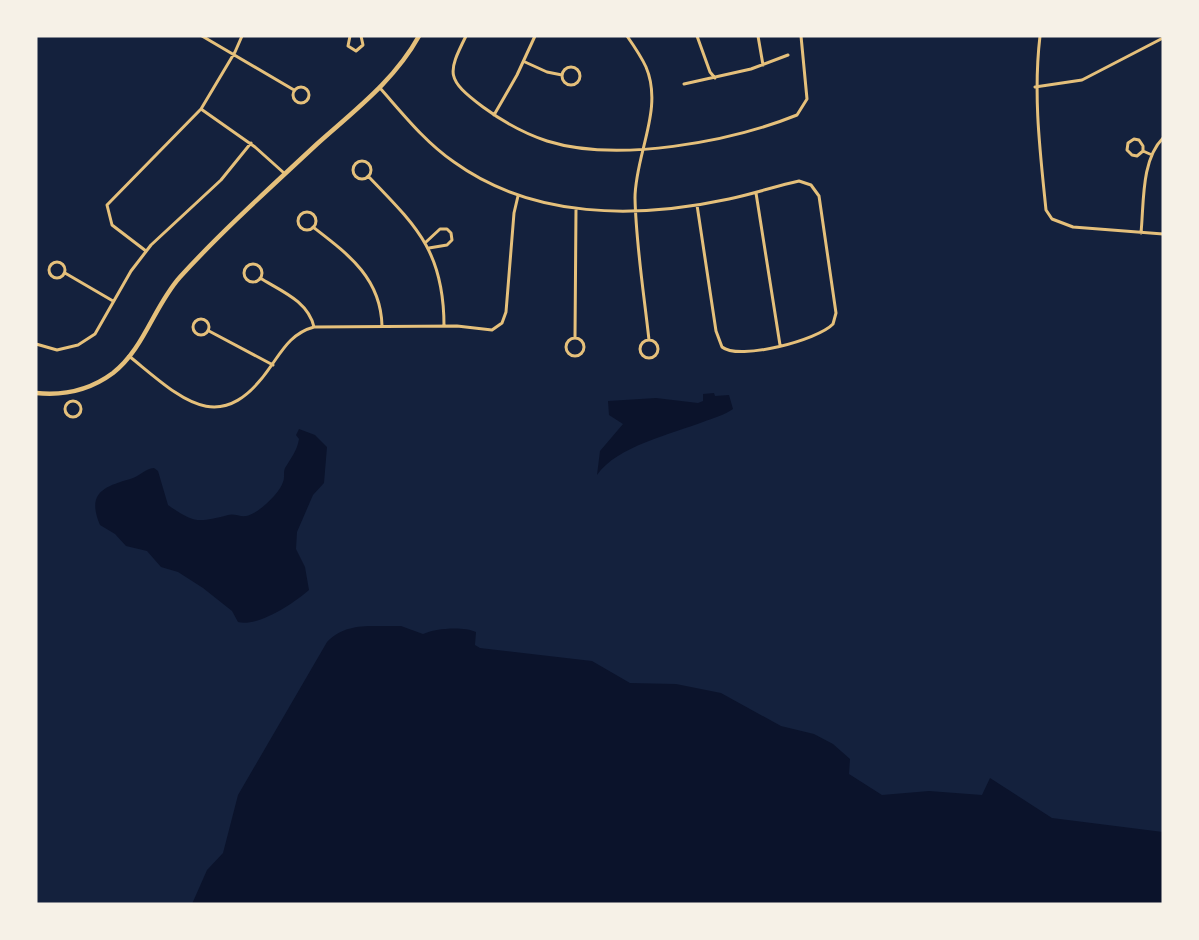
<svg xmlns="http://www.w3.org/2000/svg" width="1199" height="940" font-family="'Archivo Narrow',sans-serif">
  <rect width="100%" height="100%" fill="#14213d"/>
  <path fill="#0b132b" d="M714,393L715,396L729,395L733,409C725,415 713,418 703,422C672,434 617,446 597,475L600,451L623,424L609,415L608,401L656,398L698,403L703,401V394Z
    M299,429L315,435L327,447L324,483L313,495L297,532L296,549L305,567L309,590C293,604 258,627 238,622L232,611L203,588L178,572L161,567L147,551L126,546L115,534L100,525C85,490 108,486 133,478C141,475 145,469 154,468L158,471L168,505C194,523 197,523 228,515C234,513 240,517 246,516C258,514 280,493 283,482C285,477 283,473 285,468C291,458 297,451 299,439L296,435Z
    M401,626L423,634C435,628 464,626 476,632L475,645L480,648L592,661L630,683L676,684L721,693L781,726L814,734L833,744L850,759L849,774L882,795L929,791L982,795L990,778L1052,818L1163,832V904H192L207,870L223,853L238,795L327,642C347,621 373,627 401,626Z"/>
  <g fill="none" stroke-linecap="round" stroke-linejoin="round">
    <path stroke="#e5c07b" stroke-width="3" d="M202,36L294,90
      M350,36L348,46L356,51L363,45L361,36
      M466,36C447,74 446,79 483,107C502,121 523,133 547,141C617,163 730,142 797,115L807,99L801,36
      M627,36C634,46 641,56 646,67C664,109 635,155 635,198C636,245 644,294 649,340
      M697,36L710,72L715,78
      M758,36L763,65
      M1040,36C1033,95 1040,151 1046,210L1052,219L1073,227L1163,234
      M525,62L547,72L562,75
      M562 76a9 9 0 1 1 18 0a9 9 0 1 1-18 0Z
      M684,84L751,69L788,55
      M293 95a8 8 0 1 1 16 0a8 8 0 1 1-16 0Z
      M1035,87L1082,80L1163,38
      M380,88C403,114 425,142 454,162C533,219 636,219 729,199C753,194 776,186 799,181L811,185L819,196L836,313L833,324C818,340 739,361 722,347L716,331L697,205
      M201,109L255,147L284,173
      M494,115L517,75L535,36
      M1143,151V146L1139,140L1134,139L1128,143L1127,150L1132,155L1137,156L1143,151L1152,155
      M353 170a9 9 0 1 1 18 0a9 9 0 1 1-18 0Z
      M368,176C416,226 444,251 444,326
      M756,193L780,345
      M298 221a9 9 0 1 1 18 0a9 9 0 1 1-18 0Z
      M313,227C348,254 381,278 382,326
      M1141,233C1144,203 1141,160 1163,138
      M426,242L440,229H447L451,233L452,240L447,245L429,248
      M146,251L112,225L107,205L201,109L235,52L242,36
      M49 270a8 8 0 1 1 16 0a8 8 0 1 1-16 0Z
      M244 273a9 9 0 1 1 18 0a9 9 0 1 1-18 0Z
      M65,273L113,301
      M260,278C281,291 308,301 314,327
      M193 327a8 8 0 1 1 16 0a8 8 0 1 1-16 0Z
      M209,331L273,365
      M575,338L576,209
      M566 347a9 9 0 1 1 18 0a9 9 0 1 1-18 0Z
      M640 349a9 9 0 1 1 18 0a9 9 0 1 1-18 0Z
      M36,344L57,350L78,345L95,334L131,271L151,245L221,180L251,143
      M129,356C181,398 220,441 271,366C283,349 292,333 314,327L457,326L492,330L502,323L506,312L514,213L518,196
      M65 409a8 8 0 1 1 16 0a8 8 0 1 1-16 0Z"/>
    <path stroke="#e5c07b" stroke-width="4.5" d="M36,393C64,396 90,390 113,373C144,349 154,306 180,277C222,231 272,186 317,144C355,110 394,81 419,36"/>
  </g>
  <rect width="1199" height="940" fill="none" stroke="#f6f1e7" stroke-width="75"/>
</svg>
